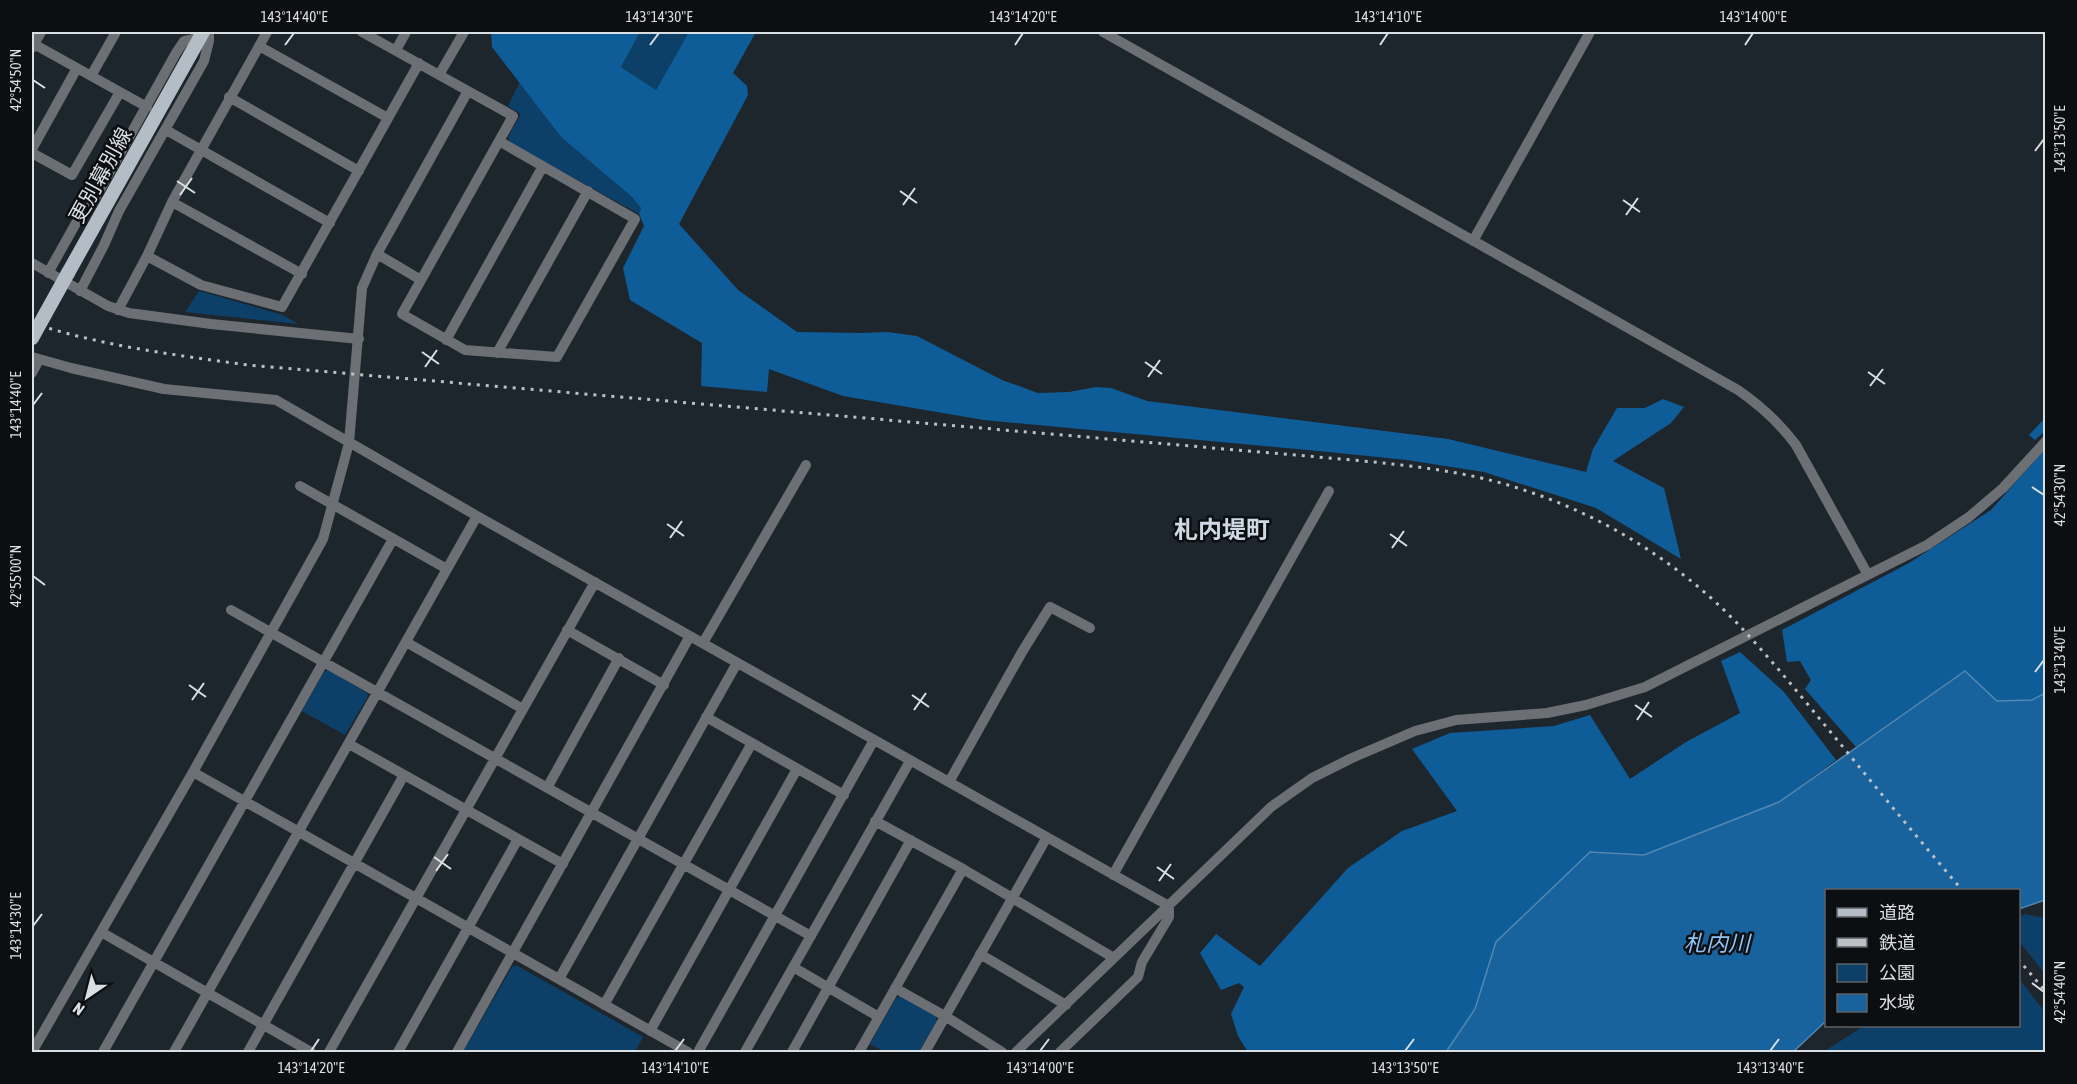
<svg xmlns="http://www.w3.org/2000/svg" width="2077" height="1084" font-family="'Asap Condensed','Noto Sans JP',sans-serif">
  <rect width="100%" height="100%" fill="#1e262d"/>
  <path fill="#0d4069" d="M640,32H689L656,90L621,67Z
    M520,82L561,137L631,196L641,208L639,214L510,143L508,137L521,114L508,106Z
    M199,291L283,315L298,324L185,312Z
    M328,670L367,693L368,696L345,735L302,711L324,672Z
    M2025,914L2045,918V974L2019,941V917Z
    M516,965L643,1037L635,1052H463L512,967Z
    M2019,979L2045,1012V1052H1823L1864,1026H2018Z
    M900,996L936,1017L937,1021L919,1052H885L870,1044L896,998Z"/>
  <path fill="#0f5d98" d="M491,32H640L621,67L656,90L689,32H756L733,73L747,86L748,95L679,224L738,290L797,332L861,333L888,332L917,336L1002,380L1038,393L1069,392L1096,387L1111,388L1147,401L1448,439L1586,472L1593,449L1617,408H1645L1663,399L1684,407L1671,423L1613,461L1664,488L1681,559L1596,508L1484,472L1407,460L1329,452L984,420L843,396L769,369L767,392L701,386L702,343L630,300L623,268L644,226L639,214L641,208L631,196L561,137L492,47Z
    M2045,418V431L2035,440L2029,435Z
    M2045,449V693L2032,700L1997,701L1964,671L1856,747L1805,689L1811,680L1800,661L1787,662L1782,630L1909,563L1991,510Z
    M1740,652L1784,692L1836,760L1779,802L1644,855L1590,852L1496,942L1475,1009L1446,1052H1248L1238,1036L1231,1014L1244,987L1239,983L1221,990L1200,953L1216,934L1260,966L1348,868L1402,831L1457,811L1412,749L1450,733L1554,726L1590,715L1630,779L1686,742L1740,713L1721,661Z"/>
  <path fill="#18629e" stroke="#5288b3" stroke-width="1.5" d="M1965,671L1997,701L2032,700L2045,693V900L2019,909L2018,890H1826V1021L1793,1052H1446L1475,1009L1496,942L1590,852L1644,855L1779,802Z"/>
  <g fill="none" stroke-linecap="round" stroke-linejoin="round">
    <path stroke="#6c7074" stroke-width="10" d="M1103,32L1738,390C1761,406 1779,422 1796,445L1868,575
      M32,43L147,107
      M259,46L388,118
      M32,48L41,32
      M396,50L406,32
      M439,75L464,32
      M91,76L116,32
      M468,91L513,116L499,141L402,314L465,350L557,357L635,219L499,141
      M229,97L359,171
      M166,130L330,223
      M32,149L77,68
      M32,153L72,175L120,92
      M172,202L302,274
      M1473,241L1590,32
      M377,254L421,280
      M147,256L201,285L282,307L419,63
      M32,263L108,306L129,313L211,324L359,339
      M48,273L76,223L89,209L176,53L184,41L201,37
      M80,291L104,245L119,211L204,61L209,41V32
      M118,310L147,256L172,202L267,32
      M446,340L543,166
      M497,353L588,191
      M32,357L71,368L164,389L276,400L477,516L1169,906V917L1142,962L1138,977L1060,1052
      M32,373L39,360
      M300,486L447,569
      M231,610L811,936
      M567,630L664,685
      M406,642L523,709
      M703,643L806,465
      M706,717L844,795
      M349,744L563,864
      M193,772L688,1052
      M949,782L1022,652L1050,607L1090,628
      M547,788L619,658
      M875,821L963,869L1114,958
      M1113,875L1329,491
      M101,932L311,1052
      M980,954L1066,1005
      M793,967L879,1017
      M559,979L737,663
      M895,988L945,1016L1002,1052
      M604,1005L752,743
      M650,1031L797,769
      M32,1052L193,772L323,539L349,443L362,288L377,254L468,91L362,32
      M103,1052L393,539
      M174,1052L477,516
      M248,1052L404,775
      M329,1052L595,582
      M398,1052L518,839
      M457,1052L690,636
      M698,1052L874,740
      M745,1052L910,761
      M792,1052L911,840
      M859,1052L963,869
      M925,1052L1047,837
      M1016,1052L1271,807L1312,778L1352,758L1415,731L1456,720L1547,713L1586,705L1645,687L1927,545L1969,517L2003,488L2046,441"/>
    <path stroke="#b4bcc5" stroke-width="14" d="M68,273L203,32"/>
    <path stroke="#bcc1c6" stroke-width="3" stroke-dasharray="3 6" stroke-linecap="butt" d="M32,323C102,346 175,355 248,365L1353,460C1414,466 1468,471 1527,491C1611,519 1690,570 1749,636C1782,672 1812,710 1843,747C1882,795 1922,843 1962,890
      M2018,959L2046,992"/>
    <path stroke="#b4bcc5" stroke-width="14" d="M32,338L68,273"/>
  </g>
  <path fill="none" stroke="#dadfe4" stroke-width="2" d="M285,45L294,33M650,45L659,33M1015,45L1023,33M1380,45L1388,33M1745,45L1753,33M33,80L45,88M2035,151L2044,139M177,181L195,193M900,191L917,203M180,195L192,178M1623,200L1640,212M903,205L915,188M1626,215L1638,198M422,352L439,364M1145,362L1162,374M425,367L437,350M1868,372L1885,384M1148,377L1160,360M1870,386L1883,369M33,405L42,393M2032,487L2044,495M667,524L684,536M1390,534L1407,546M670,538L682,521M1392,548L1404,531M33,576L45,585M2035,672L2044,660M189,685L206,697M912,695L929,707M192,700L204,683M1635,705L1652,717M914,710L926,693M1637,720L1649,702M434,857L451,869M1157,867L1174,879M436,871L448,854M1159,881L1171,864M33,926L42,914M2032,983L2044,992M311,1051L319,1039M675,1051L684,1039M1040,1051L1049,1039M1405,1051L1414,1039M1770,1051L1779,1039"/>
  <g text-anchor="middle" dominant-baseline="central" stroke-width="5" stroke-linejoin="round" paint-order="stroke">
    <g font-size="21" fill="#dadfe4" stroke="#0b0f12">
      <text transform="translate(100 175) rotate(-61)">更別幕別線</text>
    </g>
    <g font-size="22" font-style="italic" fill="#91c4f6" stroke="#0b0f12">
      <text x="1717" y="943">札内川</text>
    </g>
    <g font-size="24" font-weight="bold" fill="#cfd9e3" stroke="#0b0f12">
      <text x="1222" y="529">札内堤町</text>
    </g>
  </g>
  <rect width="2077" height="1084" fill="none" stroke="#0b0f12" stroke-width="66"/>
  <rect x="1825" y="889" width="195" height="138" fill="#0b0f12" stroke="#5e6266" stroke-width="1.5"/>
  <rect x="1837" y="908" width="30" height="9" fill="#b4bcc5" stroke="#5e6266" stroke-width="1.5"/>
  <text x="1879" y="919" font-size="18" fill="#dadfe4">道路</text>
  <rect x="1837" y="938" width="30" height="9" fill="#bcc1c6" stroke="#5e6266" stroke-width="1.5"/>
  <text x="1879" y="949" font-size="18" fill="#dadfe4">鉄道</text>
  <rect x="1837" y="964" width="30" height="18" fill="#0d4069" stroke="#5e6266" stroke-width="1.5"/>
  <text x="1879" y="979" font-size="18" fill="#dadfe4">公園</text>
  <rect x="1837" y="994" width="30" height="18" fill="#18629e" stroke="#5e6266" stroke-width="1.5"/>
  <text x="1879" y="1009" font-size="18" fill="#dadfe4">水域</text>
  <g transform="translate(87 997) rotate(215)" stroke="#0b0f12" stroke-width="4.5" paint-order="stroke">
  <path d="M0-4.5L10 22L0 15L-10 22Z" fill="#dadfe4"/>
  <text y="-9" font-size="16" font-weight="bold" text-anchor="middle" fill="#dadfe4">N</text>
  </g>
  <rect x="33" y="33" width="2011" height="1018" fill="none" stroke="#dadfe4" stroke-width="2"/>
  <g font-size="15" text-anchor="middle" fill="#dadfe4">
    <text x="294" y="22">143°14'40"E</text>
    <text x="659" y="22">143°14'30"E</text>
    <text x="1023" y="22">143°14'20"E</text>
    <text x="1388" y="22">143°14'10"E</text>
    <text x="1753" y="22">143°14'00"E</text>
    <text transform="translate(16 80) rotate(-90)" y="5">42°54'50"N</text>
    <text transform="translate(2060 139) rotate(-90)" y="5">143°13'50"E</text>
    <text transform="translate(16 405) rotate(-90)" y="5">143°14'40"E</text>
    <text transform="translate(2060 495) rotate(-90)" y="5">42°54'30"N</text>
    <text transform="translate(16 576) rotate(-90)" y="5">42°55'00"N</text>
    <text transform="translate(2060 660) rotate(-90)" y="5">143°13'40"E</text>
    <text transform="translate(16 926) rotate(-90)" y="5">143°14'30"E</text>
    <text transform="translate(2060 992) rotate(-90)" y="5">42°54'40"N</text>
    <text x="311" y="1073">143°14'20"E</text>
    <text x="675" y="1073">143°14'10"E</text>
    <text x="1040" y="1073">143°14'00"E</text>
    <text x="1405" y="1073">143°13'50"E</text>
    <text x="1770" y="1073">143°13'40"E</text>
  </g>
</svg>
